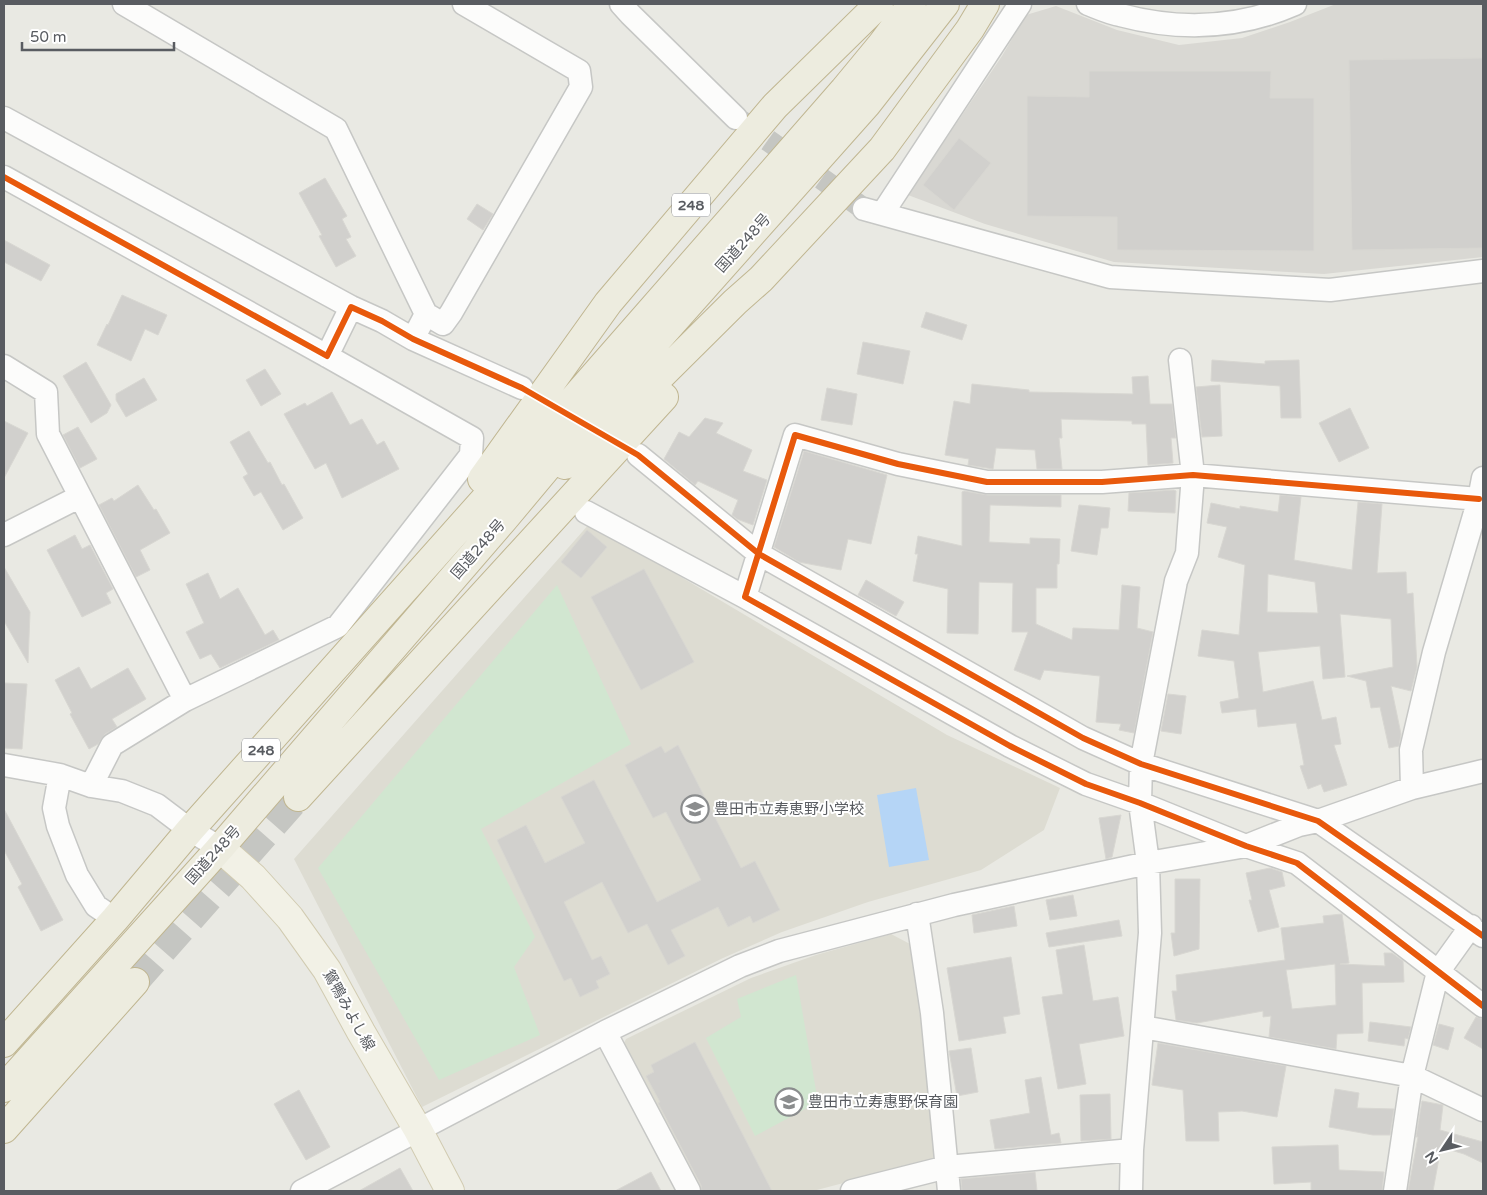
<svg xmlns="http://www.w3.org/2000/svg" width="1487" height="1195" font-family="'Varela Round','Noto Sans JP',sans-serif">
  <rect width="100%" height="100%" fill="#e9e9e3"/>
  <path fill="#d9d8d3" d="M1336,4H1483V257L1324,274L1114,262L985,224L908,195L1002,56L1026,15L1056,6L1117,30L1179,45L1242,38L1290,22Z"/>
  <path fill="#dddcd2" d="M590,523L947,735L1060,788L1044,830L981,870L868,902L782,932L723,958L422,1107L294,859Z
    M891,934L910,944L939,1151L935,1159L813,1191H694L619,1053L626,1039L751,978L816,955Z"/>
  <path fill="#d1e6d0" d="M557,585L631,744L481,829L535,937L514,967L540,1035L439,1080L318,868Z
    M796,975L818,1102L755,1136L706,1038L741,1017L737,999Z"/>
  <path fill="#b5d5f6" d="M916,788L929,860L889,867L877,795Z"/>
  <path fill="#d1d0cd" stroke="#d8d7d2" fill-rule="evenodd" d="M1483,58V248L1352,250L1349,60Z
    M1089,71H1271L1270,98H1314V251L1117,250V217L1027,216V96L1089,97Z
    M959,138L991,163L954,210L923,185Z
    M325,178L347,216L342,219L351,237L346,239L356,256L336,267L319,236L322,235L299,193Z
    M477,204L493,214L483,230L467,219Z
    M4,240L50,265L41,281L4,262Z
    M122,295L167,315L158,335L145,329L131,361L97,345L107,324L108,325Z
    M926,312L967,325L962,340L921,327Z
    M863,342L910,351L903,384L857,374Z
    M1212,360L1265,364V361L1299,360L1301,418H1281L1280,386L1211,381Z
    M86,362L111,405L107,413L91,423L63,376Z
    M265,369L281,394L261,406L246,380Z
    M1148,376L1150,404H1172L1176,438H1171L1173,463L1148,465L1146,424H1132V421L1061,419L1062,438H1059L1062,469H1037L1035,450L996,448L993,469L968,465L969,459L945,455L954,401L970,404L972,384L1029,390V392L1133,394L1132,377Z
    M144,378L157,400L126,417L116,400V394Z
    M1220,385L1222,436L1202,437L1196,387Z
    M827,388L857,394L852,425L821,420Z
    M332,392L350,425L362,419L377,445L384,441L399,469L342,498L326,463L315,469L284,414L305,403L307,406Z
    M1350,408L1369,448L1339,462L1319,423Z
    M705,418L723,423L716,433L752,450L743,471L767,480L753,525L737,519L732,515L738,500L698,481L695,485L664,459L679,432L689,437Z
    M4,421L28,433L4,478Z
    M78,427L97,459L80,468L63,435Z
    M249,431L268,463L270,462L282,485L284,484L303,518L283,530L261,492L254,496L243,477L248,474L230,442Z
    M804,451L887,475L871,544L848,539L841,570L799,562L774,547Z
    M138,485L154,510L156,509L170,533L140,550L150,570L136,577L99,505L112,498L114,501Z
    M1174,490L1176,491L1175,513L1128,511L1129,493Z
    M964,491L987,495H1061V507L990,505L989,542L1030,544V538L1060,539L1059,564H1057V588H1036V624L1072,640L1073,628L1119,630L1122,585L1140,587L1137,628L1153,632L1134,733L1119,730L1121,724L1096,722L1100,676L1044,670L1040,680L1014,670L1028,632H1012L1013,583L979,582L978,634L947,633L948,589L913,581L918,554H915L918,536L962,546V492Z
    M1280,495L1301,497L1294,560L1352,570L1358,502L1382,504L1377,573L1406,572L1407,594L1413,593L1417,667L1411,691L1391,686L1401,734L1399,746L1389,748L1380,707L1371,708L1366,681L1347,676L1393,667L1391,619L1340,614L1345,677L1323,679L1320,646L1258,652L1263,692L1313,681L1322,720L1336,717L1341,744L1334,745L1347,785L1324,792L1321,784L1308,789L1300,766L1304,765L1296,723L1258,727L1256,709L1222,713L1220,702L1239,698L1234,661L1198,656L1202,630L1239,635L1245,565L1218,557L1227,527L1207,523L1211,503L1240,509V506L1278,512ZM1268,574L1315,582L1318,613L1267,612Z
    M1079,505L1110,508L1108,528H1101L1097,555L1071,551Z
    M587,530L607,547L581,578L561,562Z
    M75,535L82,549L90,545L113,589L106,593L111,603L82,617L47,550Z
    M4,567L30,612L28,663L4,621Z
    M644,569L694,662L641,690L591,597Z
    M208,573L220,599L238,588L265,635L273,630L279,640L220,668L211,654L200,659L186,632L204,623L186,584Z
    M866,580L904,602L896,616L858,595Z
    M79,667L91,689L128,668L146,699L112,719L117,727L105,734L98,744L89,749L70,714L72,713L55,680Z
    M4,683L27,684L22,749L4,748Z
    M1168,694L1186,696L1181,734L1161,731Z
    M678,745L741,868L755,861L780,910L753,923L750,916L728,927L718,907L671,930L685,956L668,965L647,924L628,933L602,882L564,902L592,960L601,956L610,974L596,981L599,988L580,997L571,978L564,981L497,840L526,825L545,863L585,843L561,797L594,780L657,902L701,880L666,812L653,818L625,765L661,746L665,753Z
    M4,809L63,920L41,931L18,887L22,884L4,850Z
    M1121,815L1112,857L1106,859L1099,818Z
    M1270,868L1282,872L1285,886L1269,890L1279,927L1258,932L1249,900H1252L1246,873Z
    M1175,879H1200L1199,949L1174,956L1171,933H1175Z
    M1073,895L1077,916L1050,920L1046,900Z
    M1014,906L1017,926L974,933L972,915Z
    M1342,914L1349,963L1340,964L1385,966L1384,953H1392L1403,961L1404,982L1362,983L1363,1033L1337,1034L1336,1049L1269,1037L1271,1016L1263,1017V1011L1197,1023L1176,1020L1172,991H1177L1176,975L1285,960L1281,928L1324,923L1323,916ZM1335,964L1336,1005L1292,1009L1286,970Z
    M1119,920L1122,936L1049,947L1046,933Z
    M1084,945L1093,1001L1118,997L1124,1036L1079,1044L1086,1084L1058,1089L1042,997L1063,994L1056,950Z
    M1011,957L1020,1014L1003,1017L1006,1033L959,1041L947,968Z
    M1476,1017L1483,1019V1049L1464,1038Z
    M1370,1022L1411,1027L1408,1039L1405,1038L1404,1046L1368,1041Z
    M1439,1024L1454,1028L1448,1050L1433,1045Z
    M695,1042L772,1191H702L701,1185L658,1103L660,1102L646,1076L654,1072L651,1065Z
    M1158,1043L1286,1066L1277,1117L1242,1111L1218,1112L1219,1141H1186L1183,1090L1152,1085Z
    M971,1048L978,1092L957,1096L949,1051Z
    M1041,1077L1051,1135L1059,1133L1061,1143L995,1149L990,1120L1030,1113L1025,1080Z
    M1335,1089L1359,1093L1357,1108L1394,1109L1390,1135H1373L1329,1127Z
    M299,1090L330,1147L306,1160L274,1104Z
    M1110,1094L1111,1139L1081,1141L1080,1095Z
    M1422,1101L1443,1105L1440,1130L1483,1142V1163L1464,1154L1441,1147L1433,1191H1408L1418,1137H1416Z
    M1338,1145L1339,1170L1384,1172L1382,1191H1311V1182L1274,1184L1272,1147Z
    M400,1168L413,1191H359Z
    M651,1172L661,1191H615Z
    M1035,1172L1037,1191H962L961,1179Z"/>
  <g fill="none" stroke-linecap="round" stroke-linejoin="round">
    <path stroke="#c5c6c2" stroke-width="22" stroke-dasharray="22 11" stroke-linecap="butt" d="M741,121L864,209"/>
    <path stroke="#c5c6c2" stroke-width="28" stroke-dasharray="28 14" stroke-linecap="butt" d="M135,982L298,797"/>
    <g stroke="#c6c7c5" stroke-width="25">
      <path id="minor" d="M124,4L336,129L426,314L413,339
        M621,4L630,14L736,118
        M1088,4C1098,8 1109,13 1120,15C1180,31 1238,29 1295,4
        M4,118L351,307L382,321L413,339L522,388
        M4,177L327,356L472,438L471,455L338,626L185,700
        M864,209L1110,277L1330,290L1483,271
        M882,214L1020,4
        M426,314L443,324L451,313L581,87L579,71L464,4
        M327,356L351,307
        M4,366L46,392L48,434L185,700L112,745L91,786
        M638,455L759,554L1083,738L1141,764L1318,821L1483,936
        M586,512L745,597L1010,746L1086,784L1140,803L1246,846L1297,863L1483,1006
        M4,535L79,497
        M745,597L795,435L898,464L987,482H1102L1193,475L1479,499
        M4,765L60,775L91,786L122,791L157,805L190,830L220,848
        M60,775L54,808L58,826L77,875L96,906L115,919
        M1412,788L1411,750L1434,652L1479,499L1483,478
        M917,914L932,1013L949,1191
        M1143,1027L1412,1076L1483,1110
        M605,1032L689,1191
        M302,1191L605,1032L740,966L779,951L954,905L1148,863L1246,846L1299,825L1318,821L1412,788L1483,771
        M852,1191L947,1167L1132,1150
        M1131,1191L1132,1150L1150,933L1148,863L1140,803L1141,764L1176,581L1187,553L1193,475L1180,360
        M1395,1191L1412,1076L1438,972L1471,926"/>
    </g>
    <g stroke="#d1cbb1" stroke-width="30">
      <path id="major" d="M220,848L253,877L290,918L327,970L361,1032L418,1130L450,1191"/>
    </g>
    <g stroke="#c0b691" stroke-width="30">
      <path id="highway" d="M565,465L600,436L735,302L761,279L882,149L970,29L985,4
        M482,479L608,303L775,106L879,4
        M298,797L664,397
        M4,1043L115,919L190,830L543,434L844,90L882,44L912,4
        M4,1088L220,848L504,519L601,403L867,104L945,4
        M4,1129L135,982"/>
    </g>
    <use href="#minor" stroke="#fcfcfb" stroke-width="22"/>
    <use href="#major" stroke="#f2f1e6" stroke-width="28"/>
    <use href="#highway" stroke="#edecdf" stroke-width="28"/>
    <g stroke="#fff" stroke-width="9">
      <path id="cycleway" d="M4,177L327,356L351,307L382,321L413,339L522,388L638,455L759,554L1083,738L1141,764L1318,821L1483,936
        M1479,499L1193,475L1102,482H987L898,464L795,435L745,597L1010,746L1086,784L1140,803L1246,846L1297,863L1483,1006"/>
    </g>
    <use href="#cycleway" stroke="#e8590c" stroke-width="6"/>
  </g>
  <defs>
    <g id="school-ring" transform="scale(1.4375)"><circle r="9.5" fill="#fff" stroke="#8b8d8e" stroke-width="1.5"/><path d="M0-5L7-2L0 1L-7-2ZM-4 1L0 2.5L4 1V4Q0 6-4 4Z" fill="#8b8d8e"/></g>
  </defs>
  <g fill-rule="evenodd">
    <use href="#school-ring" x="695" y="809"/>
    <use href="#school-ring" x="789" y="1102"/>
  </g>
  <g text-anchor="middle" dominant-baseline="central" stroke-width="4" stroke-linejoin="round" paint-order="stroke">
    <g fill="#fff" stroke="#8b8d90" stroke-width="1">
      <rect x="672" y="193.5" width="38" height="23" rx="4"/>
      <rect x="242" y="738.5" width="38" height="23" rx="4"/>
    </g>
    <g font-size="14" font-weight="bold" fill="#595c61">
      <text x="691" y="205">248</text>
      <text x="261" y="750">248</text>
    </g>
    <g font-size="15" fill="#595c61" stroke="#fff">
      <text transform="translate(743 243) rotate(-48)">国道248号</text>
      <text transform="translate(478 549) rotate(-49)">国道248号</text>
      <text transform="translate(213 855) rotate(-48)">国道248号</text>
      <text transform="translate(349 1010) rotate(61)">鴛鴨みよし線</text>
    </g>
    <g font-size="15" fill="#595c61" stroke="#fff" text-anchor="start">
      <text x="714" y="809">豊田市立寿恵野小学校</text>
      <text x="808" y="1102">豊田市立寿惠野保育園</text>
    </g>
  </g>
  <rect width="1487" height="1195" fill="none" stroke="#595c61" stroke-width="10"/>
  <g transform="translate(1442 1150) rotate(235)" stroke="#ffffff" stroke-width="4" paint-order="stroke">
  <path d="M0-4L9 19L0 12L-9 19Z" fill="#595c61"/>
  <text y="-8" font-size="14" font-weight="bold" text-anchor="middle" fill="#595c61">N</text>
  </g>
  <path d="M22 42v8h152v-8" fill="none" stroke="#595c61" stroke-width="2.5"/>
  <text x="30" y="42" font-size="15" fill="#595c61" stroke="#ffffff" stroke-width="4" paint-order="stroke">50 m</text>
</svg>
